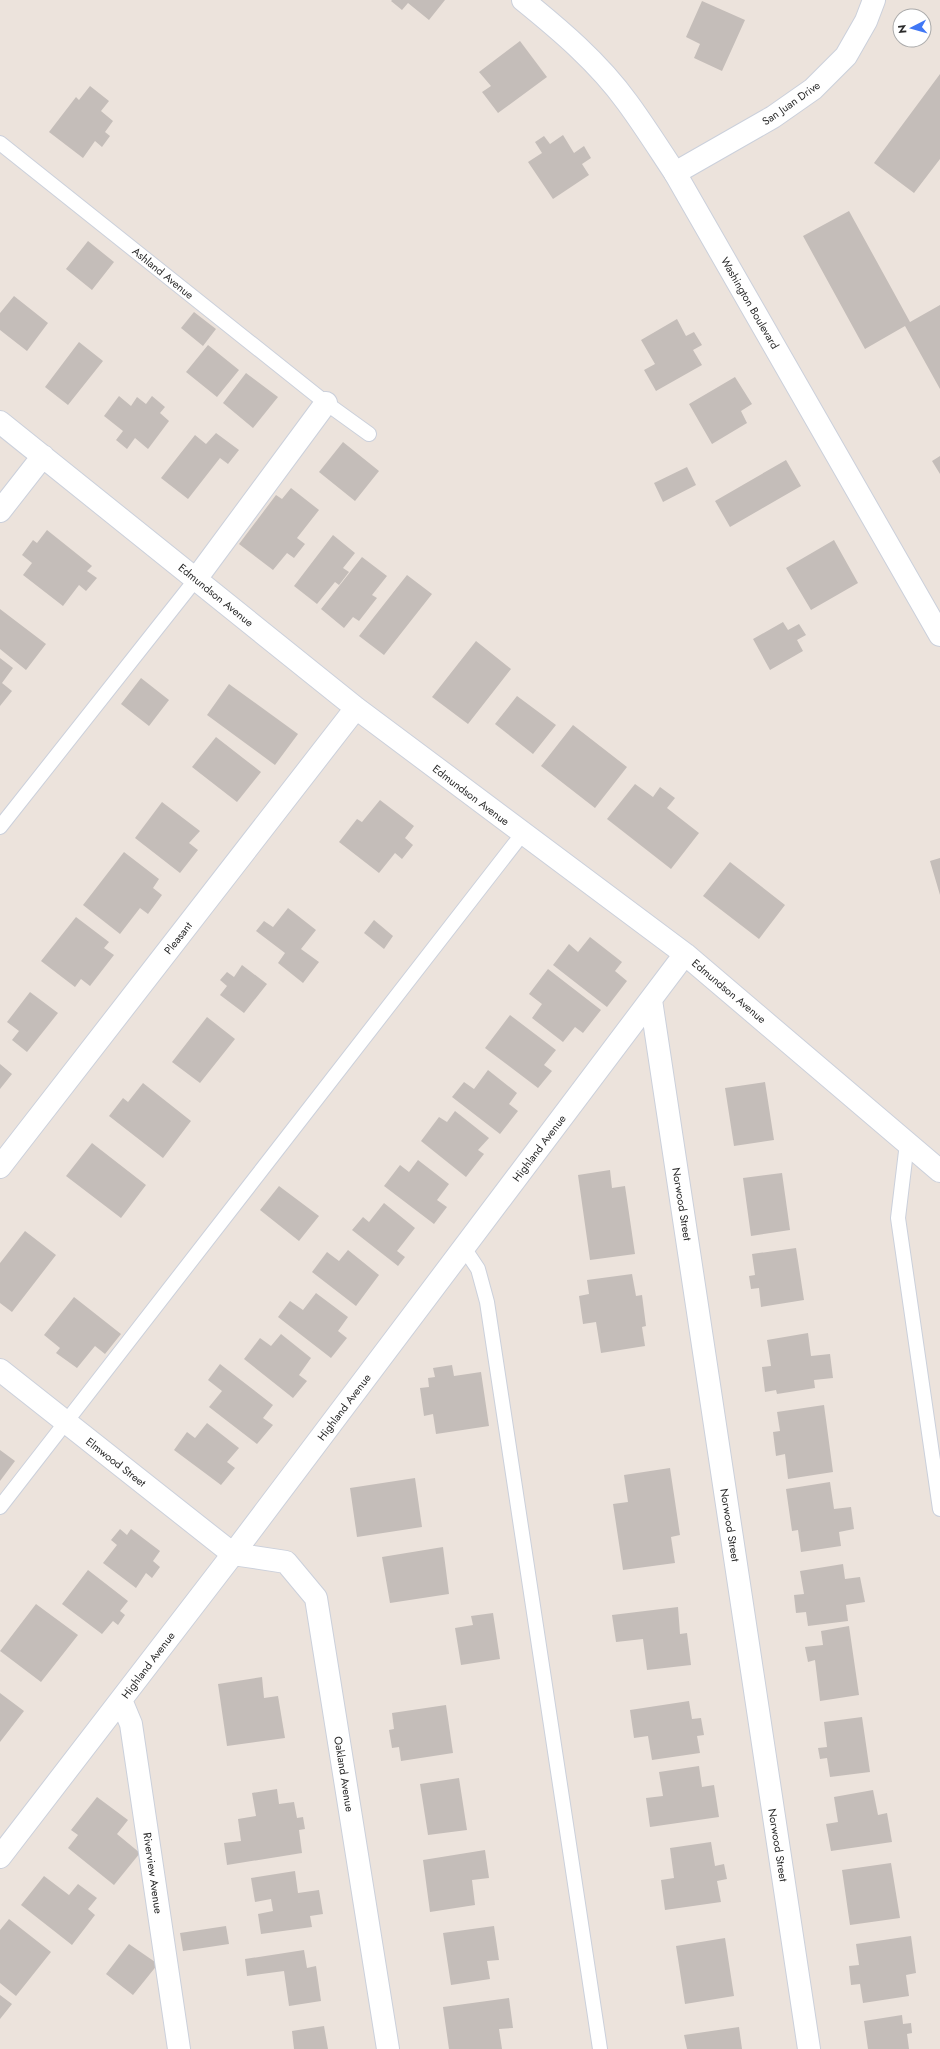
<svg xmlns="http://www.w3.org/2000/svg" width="940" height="2049" font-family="Jost,sans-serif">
  <rect width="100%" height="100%" fill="#ece3dc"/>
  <path fill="#c4bdb9" d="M392,0H445L429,20L408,3L402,10L391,1Z
    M702,1L745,20L722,71L694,58L700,44L686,37Z
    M520,41L547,77L498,113L482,92L491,86L479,72Z
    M940,74V159L914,193L874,163Z
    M90,86L109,101L101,111L113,121L105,132L110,136L102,147L95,141L83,158L49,132L76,97L79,100Z
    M563,135L574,153L584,146L591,158L582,164L589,175L553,199L528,162L542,153L535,142L544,136L550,144Z
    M849,211L910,322L940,305V389L905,326L865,349L803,236Z
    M88,241L114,262L92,290L66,269Z
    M14,296L48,323L27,351L0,330V313Z
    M194,312L216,329L203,346L181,328Z
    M677,319L686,336L694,332L702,345L693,350L702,365L656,391L644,370L655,364L641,340Z
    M79,342L103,361L68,405L45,387Z
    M208,345L239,370L217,397L186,372Z
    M246,373L278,397L253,428L223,403Z
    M735,377L752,404L741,411L747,423L712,444L689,404Z
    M119,396L131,406L137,397L146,404L152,396L165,407L160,413L169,421L148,449L135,438L127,449L116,440L123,431L104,416Z
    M216,433L239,450L228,464L220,458L188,499L161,478L195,435L206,444Z
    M343,442L379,471L355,501L319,472Z
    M940,456V474L932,461Z
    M786,460L801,486L730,527L715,501Z
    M687,467L696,485L663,502L654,483Z
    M291,488L319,510L297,538L305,544L294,558L287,553L273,570L239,544L276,495L282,499Z
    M47,530L92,566L87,571L97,578L86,591L79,585L63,606L23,575L32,563L22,555L33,540L37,543Z
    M333,535L355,553L343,568L349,572L339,585L335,582L317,604L294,586Z
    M834,540L858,583L811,610L786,568Z
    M362,557L387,576L372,595L377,598L359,621L353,617L344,628L321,609Z
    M407,575L432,594L384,655L359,636Z
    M0,609L46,644L26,670L0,649Z
    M783,622L788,630L799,624L806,635L797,640L803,651L770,670L753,639Z
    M476,641L511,669L468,724L432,697Z
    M0,658L13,668L2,683L12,691L0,706Z
    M141,678L169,700L149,726L121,704Z
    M229,684L298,734L275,765L207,715Z
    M517,696L556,725L533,754L495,724Z
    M573,725L627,767L595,808L541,766Z
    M216,737L261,772L237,802L192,767Z
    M635,784L653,797L660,787L675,798L667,808L699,833L671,869L607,819Z
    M380,800L414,826L405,838L413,845L402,859L395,853L379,873L339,842L357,819L362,822Z
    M162,802L200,831L189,843L198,850L180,873L135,838Z
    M124,852L159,879L153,888L162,895L148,914L140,908L120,934L83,905Z
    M940,858V895L930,861Z
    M730,862L785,905L759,939L703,896Z
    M288,908L316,930L301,949L319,962L303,983L278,963L285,953L256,931L264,921L273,927Z
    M76,917L109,942L104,948L114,955L90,986L81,979L75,987L41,961Z
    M374,920L393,936L384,949L364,933Z
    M590,937L622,962L615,971L627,981L607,1007L553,965L569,944L578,952Z
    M242,965L267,984L244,1013L220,995L227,986L220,980L227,972L234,977Z
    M548,969L601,1010L583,1033L575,1027L563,1042L532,1018L542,1004L529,994Z
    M30,992L58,1013L27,1052L12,1040L19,1031L7,1022Z
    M510,1015L556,1050L544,1065L552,1071L538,1088L485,1048Z
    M207,1017L235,1039L200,1083L172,1062Z
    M0,1064L12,1074L0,1089Z
    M488,1070L517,1093L509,1104L518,1111L500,1134L452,1097L464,1082L474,1089Z
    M765,1082L774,1140L734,1146L725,1088Z
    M143,1083L191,1121L163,1158L109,1116L123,1098L128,1102Z
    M455,1111L489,1138L478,1150L484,1154L466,1177L421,1141L439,1117L447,1122Z
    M92,1143L146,1185L121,1218L66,1176Z
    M418,1160L449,1184L437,1200L447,1207L434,1224L384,1186L400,1165L409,1172Z
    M610,1170L612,1188L625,1186L635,1254L590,1260L578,1175Z
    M782,1173L790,1230L751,1236L743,1178Z
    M279,1186L319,1216L299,1241L260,1210Z
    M384,1203L415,1228L397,1251L405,1257L398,1266L352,1230L363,1217L369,1222Z
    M25,1231L56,1255L12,1312L0,1303V1263Z
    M796,1248L804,1300L761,1307L759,1288L751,1289L749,1276L755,1275L752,1254Z
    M348,1250L379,1275L356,1306L312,1272L327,1252L339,1261Z
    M632,1274L636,1296L642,1295L646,1326L642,1327L645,1346L601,1353L596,1322L583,1324L579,1296L589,1294L587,1280Z
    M316,1293L348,1317L338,1331L347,1338L331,1358L278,1317L290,1301L303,1310Z
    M74,1297L121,1334L105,1354L95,1346L77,1368L56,1353L60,1348L44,1335Z
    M808,1333L811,1356L830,1354L833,1378L814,1380L815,1388L777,1394L776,1390L765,1392L762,1367L771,1366L767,1340Z
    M281,1334L311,1358L299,1375L307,1381L293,1398L244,1359L260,1338L271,1346Z
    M220,1364L273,1405L263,1418L273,1425L257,1444L209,1407L222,1391L208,1380Z
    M452,1365L454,1376L481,1372L489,1426L436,1434L433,1414L424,1416L420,1388L429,1387L428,1378L435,1377L433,1368Z
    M824,1405L833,1472L788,1479L785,1454L776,1456L773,1432L780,1431L777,1412Z
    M207,1423L239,1448L227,1462L235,1468L221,1485L174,1450L187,1432L195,1438Z
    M0,1450L15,1461L0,1481Z
    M670,1468L680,1535L671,1537L675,1563L623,1570L613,1504L628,1502L624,1475Z
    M415,1478L422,1527L357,1537L350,1488Z
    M830,1482L834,1509L851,1507L854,1529L839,1532L841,1546L801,1552L798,1530L792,1531L786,1489Z
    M120,1529L127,1535L131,1529L160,1551L153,1561L160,1567L152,1578L146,1573L136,1588L103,1563L117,1545L111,1540Z
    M443,1547L449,1594L390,1603L382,1557Z
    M843,1564L845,1579L860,1577L865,1602L846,1605L848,1621L808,1626L806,1612L796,1613L794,1595L804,1594L800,1571Z
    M88,1570L128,1601L120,1611L125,1615L118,1625L113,1621L102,1634L62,1604Z
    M36,1604L78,1635L41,1682L0,1651Z
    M678,1607L680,1634L687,1633L691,1665L647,1670L643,1639L616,1642L612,1615Z
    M493,1613L500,1659L461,1665L455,1628L473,1625L471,1616Z
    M849,1626L859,1695L820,1701L815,1660L808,1662L805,1647L823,1645L821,1631Z
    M262,1677L264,1698L278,1696L285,1738L227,1746L218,1684Z
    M0,1693L24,1711L0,1742Z
    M689,1701L692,1719L701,1718L704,1735L697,1736L700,1753L652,1760L648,1736L634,1738L630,1710Z
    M446,1705L453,1753L401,1761L399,1747L392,1748L389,1730L394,1729L392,1713Z
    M862,1717L870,1772L830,1777L827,1758L820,1759L818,1748L827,1747L824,1722Z
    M699,1766L702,1787L714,1785L719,1817L650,1827L646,1798L663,1796L659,1772Z
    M459,1778L467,1830L428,1835L420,1784Z
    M277,1789L279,1804L294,1802L297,1818L303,1817L305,1829L299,1830L302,1853L227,1865L224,1843L241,1841L238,1819L256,1816L252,1793Z
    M873,1790L878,1815L887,1813L892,1842L831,1851L826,1824L838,1822L834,1797Z
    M97,1797L128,1820L117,1834L140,1853L114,1885L68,1848L78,1835L71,1830Z
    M711,1842L715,1866L724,1864L727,1879L717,1881L721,1902L665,1910L661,1880L674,1878L670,1848Z
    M485,1850L489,1878L472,1880L475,1905L430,1912L423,1860Z
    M891,1863L900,1918L850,1925L842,1870Z
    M295,1871L298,1893L319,1890L323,1914L310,1916L312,1927L261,1934L258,1914L273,1911L271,1899L255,1902L251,1878Z
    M44,1876L69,1895L78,1884L97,1898L88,1909L95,1915L72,1945L21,1905Z
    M9,1919L51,1952L16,1996L0,1983V1930Z
    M226,1926L229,1944L183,1951L180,1933Z
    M494,1926L499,1960L487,1961L490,1979L451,1985L443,1933Z
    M911,1936L916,1973L906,1975L909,1996L863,2003L860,1984L851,1985L849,1966L859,1965L856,1944Z
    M725,1938L734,1996L685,2004L676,1946Z
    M129,1944L158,1964L133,1995L106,1974Z
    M304,1950L307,1968L316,1966L321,2001L289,2006L284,1971L247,1976L245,1959Z
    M0,1995L12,2004L0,2019Z
    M509,1998L513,2028L499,2029L502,2049H449L443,2007Z
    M902,2015L903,2024L911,2023L912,2033L907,2034L909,2049H868L864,2021Z
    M324,2026L328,2049H294L292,2031Z
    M739,2027L742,2049H687L684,2035Z"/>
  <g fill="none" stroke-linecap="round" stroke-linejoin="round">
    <g stroke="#cbd0db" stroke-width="16">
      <path id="lane" d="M0,143L326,403L369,434
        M0,827L196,579
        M907,1143L898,1218L940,1509
        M464,1248L478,1269L487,1302L600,2049
        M0,1507L523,833"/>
    </g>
    <g stroke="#cbd0db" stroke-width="24">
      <path id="street" d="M675,173L773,117L813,89L846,56L866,21L874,0
        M0,422L356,708L685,954L940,1171
        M0,511L43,456
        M196,579L326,403
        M651,1000L809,2049
        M0,1167L356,708
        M0,1370L233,1554L286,1562L316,1598L388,2049
        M121,1700L131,1724L179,2049
        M0,1857L233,1554L685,954"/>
    </g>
    <g stroke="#cbd0db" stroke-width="24">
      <path id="secondary" d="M523,0C560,30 598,62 627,102C644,125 659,149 675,173L940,635"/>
    </g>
    <use href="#lane" stroke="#fff" stroke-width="14"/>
    <use href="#street" stroke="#fff" stroke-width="22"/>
    <use href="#secondary" stroke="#fff" stroke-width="22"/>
  </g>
  <g text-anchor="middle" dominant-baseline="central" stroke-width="3" stroke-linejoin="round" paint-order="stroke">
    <g font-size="11" fill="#2a2a2a" stroke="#fff">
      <text transform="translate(791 103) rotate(-35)">San Juan Drive</text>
      <text transform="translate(163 273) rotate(39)">Ashland Avenue</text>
      <text transform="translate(750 303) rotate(60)">Washington Boulevard</text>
      <text transform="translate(216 595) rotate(39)">Edmundson Avenue</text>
      <text transform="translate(471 795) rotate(37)">Edmundson Avenue</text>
      <text transform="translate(178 938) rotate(-52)">Pleasant</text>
      <text transform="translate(729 991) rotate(40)">Edmundson Avenue</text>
      <text transform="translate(539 1148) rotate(-53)">Highland Avenue</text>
      <text transform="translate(682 1204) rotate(81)">Norwood Street</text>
      <text transform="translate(344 1407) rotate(-53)">Highland Avenue</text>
      <text transform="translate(116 1462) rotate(38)">Elmwood Street</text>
      <text transform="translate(730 1525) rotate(81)">Norwood Street</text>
      <text transform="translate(148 1665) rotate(-53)">Highland Avenue</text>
      <text transform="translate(344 1774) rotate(81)">Oakland Avenue</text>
      <text transform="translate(778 1845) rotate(81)">Norwood Street</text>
      <text transform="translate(153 1873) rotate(82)">Riverview Avenue</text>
    </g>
  </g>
  <g transform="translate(912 28) rotate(264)"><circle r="19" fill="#ffffff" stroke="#aaaaaa"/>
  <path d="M0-3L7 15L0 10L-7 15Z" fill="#4077f5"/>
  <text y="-6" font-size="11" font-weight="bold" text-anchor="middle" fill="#2a2a2a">N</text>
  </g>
</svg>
